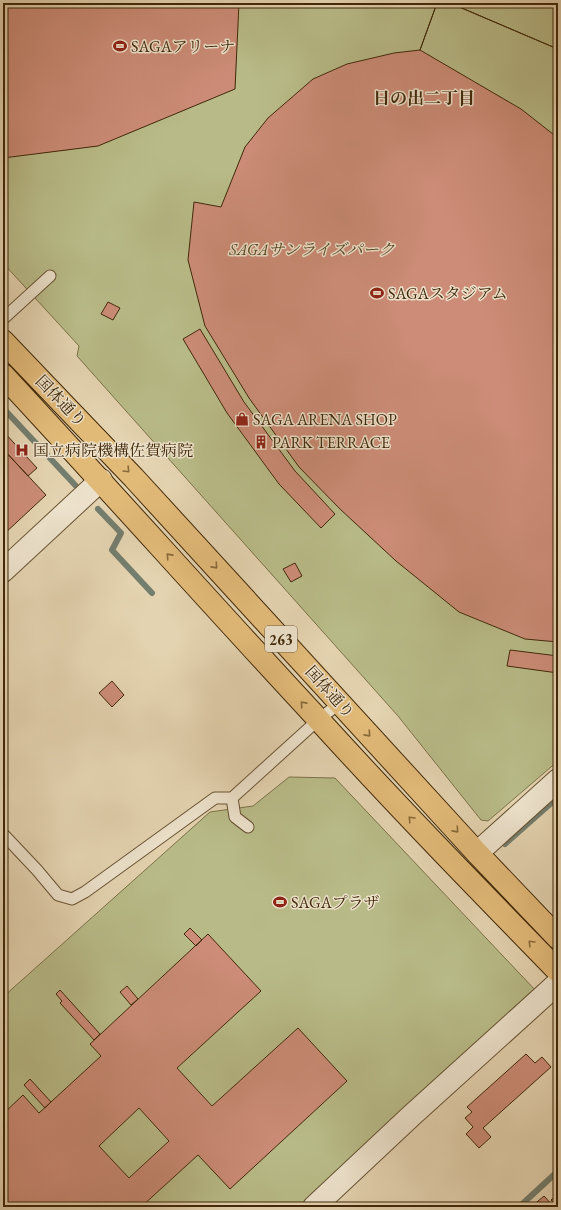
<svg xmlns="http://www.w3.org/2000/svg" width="561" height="1210" font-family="'EB Garamond','Noto Serif JP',serif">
  <rect width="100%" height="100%" fill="#e4d3b0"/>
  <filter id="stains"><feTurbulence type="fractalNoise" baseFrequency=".005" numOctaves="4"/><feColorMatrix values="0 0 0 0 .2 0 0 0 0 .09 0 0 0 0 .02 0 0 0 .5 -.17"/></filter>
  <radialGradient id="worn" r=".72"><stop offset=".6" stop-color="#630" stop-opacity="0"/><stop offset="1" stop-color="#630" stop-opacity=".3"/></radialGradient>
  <path fill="#b8bb88" stroke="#7c7248" d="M3,3H558V761L488,821L481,820L398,716L77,356L79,346L3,263Z
    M289,777L335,778L537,992L303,1207H3V997L210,812L253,806Z"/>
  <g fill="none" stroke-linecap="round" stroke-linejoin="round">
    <path stroke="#747e6e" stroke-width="6" d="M3,408L76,486
      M98,509L121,533L112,550L152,593
      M505,844L558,797
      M519,1207L558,1171"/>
  </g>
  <path fill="#cc8c77" stroke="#402809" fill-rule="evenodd" d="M3,3H239L235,89L98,146L3,158Z
    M437,3H450L553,47L558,50V138L521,109L420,50Z
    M437,3H450L553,47L558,50V642L525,639L459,612L396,561L340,509L299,467L249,398L205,326L188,260L194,202L221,207L245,147L268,118L313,79L347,64L394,53L420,50Z
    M108,302L120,308L113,320L101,314Z
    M200,329L244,402L295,471L335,514L321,528L279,484L227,413L183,339Z
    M3,431L37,468L28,476L3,449Z
    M3,449L46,495L3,535Z
    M295,563L302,576L291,582L283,569Z
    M510,650L558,656V673L507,666Z
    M112,681L124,695L112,707L99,693Z
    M190,928L202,940L196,946L184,934Z
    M208,934L261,991L177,1068L212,1106L298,1028L347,1081L230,1189L198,1155L141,1207H3V1114L23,1095L39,1113L101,1056L90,1044ZM139,1108L169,1141L129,1178L99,1146Z
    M127,986L138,999L131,1005L120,992Z
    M60,990L100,1034L94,1040L60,1003L62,1001L56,994Z
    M526,1054L535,1063L542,1057L551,1067L483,1128L491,1137L479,1148L466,1134L473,1127L465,1118L472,1112L467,1107Z
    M30,1079L51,1102L45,1108L24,1085Z
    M558,1194V1207H557L551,1200Z
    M544,1196L554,1207H531Z"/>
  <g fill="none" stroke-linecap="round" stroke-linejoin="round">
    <g stroke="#695333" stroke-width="13">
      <path id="service" d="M3,319L50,276
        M232,798L235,817L248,827
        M3,834L37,870L58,895L72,899L85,892L215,798H232L318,720L340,703"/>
    </g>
    <g stroke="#695333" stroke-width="24">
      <path id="minor" d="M3,571L101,480
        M314,1207L411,1116L558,983"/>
    </g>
    <g stroke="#695333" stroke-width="24">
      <path id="tertiary" d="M477,853L558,780"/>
    </g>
    <g stroke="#402809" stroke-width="24">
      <path id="trunk" d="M3,341L134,478L477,853L558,938
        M3,375C109,489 212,605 318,719C396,805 477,888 558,971"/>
    </g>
    <use href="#service" stroke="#ede2cc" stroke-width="11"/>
    <use href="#minor" stroke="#ede2cc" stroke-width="22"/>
    <use href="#tertiary" stroke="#ede2cc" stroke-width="22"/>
    <use href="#trunk" stroke="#e2ba78" stroke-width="22"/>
  </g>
  <defs><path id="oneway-chevron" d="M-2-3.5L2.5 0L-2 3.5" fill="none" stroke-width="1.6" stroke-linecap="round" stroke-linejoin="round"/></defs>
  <g stroke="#896a3b">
    <use href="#oneway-chevron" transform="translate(127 470) rotate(46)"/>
    <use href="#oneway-chevron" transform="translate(169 556) rotate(-132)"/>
    <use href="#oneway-chevron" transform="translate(215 566) rotate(48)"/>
    <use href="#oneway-chevron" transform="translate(303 704) rotate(-132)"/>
    <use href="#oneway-chevron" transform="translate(368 734) rotate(48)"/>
    <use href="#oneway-chevron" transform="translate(411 819) rotate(-133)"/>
    <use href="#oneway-chevron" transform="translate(456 830) rotate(48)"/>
    <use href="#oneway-chevron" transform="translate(531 943) rotate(-135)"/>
  </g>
  <defs>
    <g id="stadium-bare" transform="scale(1.08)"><path d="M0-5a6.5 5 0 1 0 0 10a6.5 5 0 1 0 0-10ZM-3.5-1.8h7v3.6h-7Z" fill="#8f2418" stroke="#ede2cc" stroke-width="2.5" paint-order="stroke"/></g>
    <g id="shop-bare" transform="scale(1.08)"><path d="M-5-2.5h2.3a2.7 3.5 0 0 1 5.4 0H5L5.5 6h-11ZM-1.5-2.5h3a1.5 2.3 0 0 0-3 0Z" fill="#8f2418" stroke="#ede2cc" stroke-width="2.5" paint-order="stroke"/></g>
    <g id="building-bare" transform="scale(1.08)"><path d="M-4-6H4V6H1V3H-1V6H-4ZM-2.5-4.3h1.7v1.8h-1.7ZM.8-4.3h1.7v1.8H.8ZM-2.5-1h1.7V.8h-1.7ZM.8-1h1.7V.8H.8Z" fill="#8f2418" stroke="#ede2cc" stroke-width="2.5" paint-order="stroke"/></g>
    <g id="hospital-bare" transform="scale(1.08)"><path d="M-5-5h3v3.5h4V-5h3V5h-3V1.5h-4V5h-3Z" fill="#8f2418" stroke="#ede2cc" stroke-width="2.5" paint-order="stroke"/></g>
  </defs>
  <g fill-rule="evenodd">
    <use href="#stadium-bare" x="120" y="46"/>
    <use href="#stadium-bare" x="377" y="293"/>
    <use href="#shop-bare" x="242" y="419"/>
    <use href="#building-bare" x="261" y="442"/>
    <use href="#hospital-bare" x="22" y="450"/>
    <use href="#stadium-bare" x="280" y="902"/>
  </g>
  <g text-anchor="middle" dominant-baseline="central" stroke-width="3" stroke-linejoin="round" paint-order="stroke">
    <rect fill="#ede2cc" stroke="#746044" stroke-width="1" x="265" y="626" width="32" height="26" rx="3"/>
    <g font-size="15" font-weight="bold" fill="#402809">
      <text x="281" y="639">263</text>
    </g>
    <g font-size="16" fill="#402809" stroke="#ede2cc" text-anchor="start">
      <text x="131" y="46">SAGAアリーナ</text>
      <text x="388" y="293">SAGAスタジアム</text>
      <text x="253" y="419">SAGA ARENA SHOP</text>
      <text x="272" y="442">PARK TERRACE</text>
      <text x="33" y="450">国立病院機構佐賀病院</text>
      <text x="291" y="902">SAGAプラザ</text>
    </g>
    <g font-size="16" font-style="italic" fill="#584522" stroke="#ede2cc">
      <text x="312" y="249">SAGAサンライズパーク</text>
    </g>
    <g font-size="16" fill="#402809" stroke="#ede2cc">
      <text transform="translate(61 401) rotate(46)">国体通り</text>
      <text transform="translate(330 692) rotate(48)">国体通り</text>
    </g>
    <g font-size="17" font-weight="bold" fill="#402809" stroke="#ede2cc">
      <text x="424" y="98">日の出二丁目</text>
    </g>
  </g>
  <rect width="561" height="1210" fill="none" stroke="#e4d3b0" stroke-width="16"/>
  <rect x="4" y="4" width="553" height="1202" fill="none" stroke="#402809" stroke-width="2"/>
  <rect x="8" y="8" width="545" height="1194" fill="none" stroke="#402809"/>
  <rect width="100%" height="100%" filter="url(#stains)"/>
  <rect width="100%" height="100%" fill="url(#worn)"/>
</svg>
